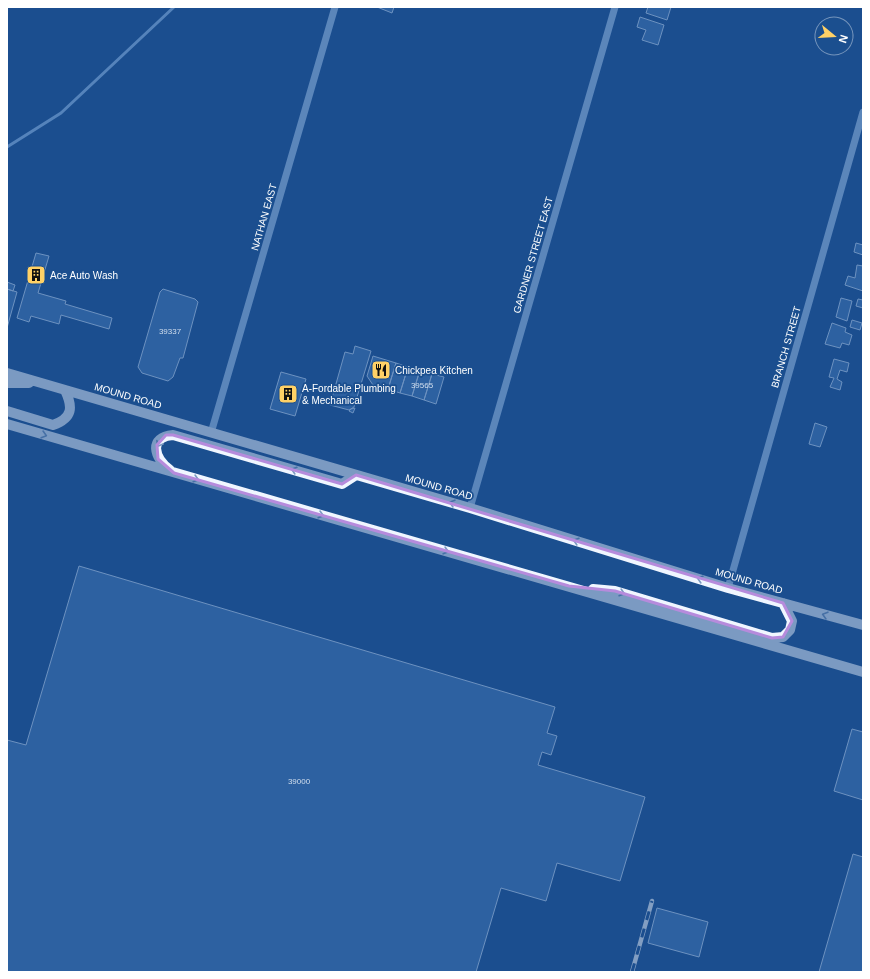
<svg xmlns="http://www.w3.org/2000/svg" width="870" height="979" font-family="Helvetica,sans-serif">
  <rect width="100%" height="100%" fill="#1b4f8f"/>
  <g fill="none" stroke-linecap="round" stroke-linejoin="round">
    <path stroke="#9cc4f0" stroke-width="3" d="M7,147L61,113L174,7"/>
  </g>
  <path fill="#4478b7" stroke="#cfe3fa" d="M377,7H394L392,13Z
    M648,7H671L667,20L646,13Z
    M640,17L664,25L658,45L642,40L646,30L637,27Z
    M856,243L863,245V255L854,252Z
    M36,253L49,256L38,293L66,301L65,304L112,318L109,329L61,315L59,324L31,316L29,322L17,318Z
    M857,265L863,266V291L845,285L848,276L855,278Z
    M7,282L15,285L13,291L7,289Z
    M7,289L17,292L7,328Z
    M163,289L195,299L198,302L183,358H180L173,377L168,381L142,373L138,367L160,292Z
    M841,298L852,301L847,321L836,317Z
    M858,299L863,300V308L856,306Z
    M852,320L862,323L860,330L850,327Z
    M832,323L846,328L845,332L852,335L849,345L842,343L840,348L825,344Z
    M355,346L371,351L354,407L349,410L330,405L345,352L353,354Z
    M373,356L396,363L388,389L373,385L367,376Z
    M834,359L849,363L847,372L840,370L837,379L842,382L840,390L830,387L834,378L829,377Z
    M396,363L408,367L400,393L388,389Z
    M408,367L420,370L412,396L400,393Z
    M420,370L432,374L424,400L412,396Z
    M281,372L306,379L295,416L270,409Z
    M432,374L444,377L436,404L424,400Z
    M355,408L353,413L349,411L351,409Z
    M815,423L827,427L820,447L809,444Z
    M79,566L555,707L547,733L557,736L551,755L542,752L538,765L645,797L620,881L557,863L546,901L501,888L476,972H7V740L26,745Z
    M852,729L863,732V800L834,791Z
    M853,854L863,857V972H819Z
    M657,908L708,922L699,957L648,943Z"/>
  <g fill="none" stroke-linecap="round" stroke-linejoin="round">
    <path stroke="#a9c9ee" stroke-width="7" d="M211,433L335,7
      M470,508L615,7
      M728,588L863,112"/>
    <path stroke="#f0f6ff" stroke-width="10" d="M7,373L470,508L728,588L863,625
      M7,383H29
      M7,411L53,425C73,418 73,407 65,390
      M7,424L863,672
      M170,470C154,458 148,437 173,435L342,484L356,475
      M593,589L615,591L772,638L783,637L790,630L792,621L783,603"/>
    <g stroke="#fff" stroke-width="4.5">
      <path id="rail" d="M632,972L652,901"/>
    </g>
    <use href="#rail" stroke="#1b4f8f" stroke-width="3" stroke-dasharray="9" stroke-linecap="butt"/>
  </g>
  <defs><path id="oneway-chevron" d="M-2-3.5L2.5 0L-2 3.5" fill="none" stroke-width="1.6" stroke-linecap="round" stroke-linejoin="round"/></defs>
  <g stroke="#7b9ac1">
    <use href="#oneway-chevron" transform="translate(44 435) rotate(16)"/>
    <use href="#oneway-chevron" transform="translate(159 444) rotate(119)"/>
    <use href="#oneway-chevron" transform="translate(294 470) rotate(-163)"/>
    <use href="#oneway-chevron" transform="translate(196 479) rotate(16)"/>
    <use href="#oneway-chevron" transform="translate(452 503) rotate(-164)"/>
    <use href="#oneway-chevron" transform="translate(321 515) rotate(16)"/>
    <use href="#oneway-chevron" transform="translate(576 541) rotate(-163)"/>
    <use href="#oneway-chevron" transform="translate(446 551) rotate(16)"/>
    <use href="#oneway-chevron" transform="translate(700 579) rotate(-163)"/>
    <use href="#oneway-chevron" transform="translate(622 593) rotate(17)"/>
    <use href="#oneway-chevron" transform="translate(825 615) rotate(-164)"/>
  </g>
  <path d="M0 0H870V979H0ZM166,435H173L342,484L356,475L783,603L792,621L783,637L772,638L615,591L569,586L174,473L158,459L157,445Z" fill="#1b4f8f" fill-opacity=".55" fill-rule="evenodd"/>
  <path fill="none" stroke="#b68bdc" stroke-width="3" stroke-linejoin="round" d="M166,435H173L342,484L356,475L783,603L792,621L783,637L772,638L615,591L569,586L174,473L158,459L157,445Z"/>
  <defs>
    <g id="building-square" transform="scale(1)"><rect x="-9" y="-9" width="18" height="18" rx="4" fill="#ffd166" stroke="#1b4f8f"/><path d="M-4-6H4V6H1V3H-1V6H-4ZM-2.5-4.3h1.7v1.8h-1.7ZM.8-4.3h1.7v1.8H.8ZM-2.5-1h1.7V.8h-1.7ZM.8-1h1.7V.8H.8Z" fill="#111"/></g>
    <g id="restaurant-square" transform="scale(1)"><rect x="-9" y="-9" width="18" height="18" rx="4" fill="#ffd166" stroke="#1b4f8f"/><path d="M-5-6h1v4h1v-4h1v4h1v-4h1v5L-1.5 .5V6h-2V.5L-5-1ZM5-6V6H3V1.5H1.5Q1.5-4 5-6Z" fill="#111"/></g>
  </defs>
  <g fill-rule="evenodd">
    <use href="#building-square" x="36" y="275"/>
    <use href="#restaurant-square" x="381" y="370"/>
    <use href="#building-square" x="288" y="394"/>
  </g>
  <g text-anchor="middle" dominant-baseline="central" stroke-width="3.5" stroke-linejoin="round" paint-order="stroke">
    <g font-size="8" fill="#d0dded">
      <text x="170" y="331">39337</text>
      <text x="422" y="385">39565</text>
      <text x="299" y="781">39000</text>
    </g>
    <g font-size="10" fill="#fff" stroke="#1b4f8f">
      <text transform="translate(264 217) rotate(-74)">NATHAN EAST</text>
      <text transform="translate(533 255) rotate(-74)">GARDNER STREET EAST</text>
      <text transform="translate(786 347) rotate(-74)">BRANCH STREET</text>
      <text transform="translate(128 396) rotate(16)">MOUND ROAD</text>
      <text transform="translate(439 487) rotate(16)">MOUND ROAD</text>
      <text transform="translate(749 581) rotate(16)">MOUND ROAD</text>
    </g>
    <g font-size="10" fill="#fff" stroke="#1b4f8f" text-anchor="start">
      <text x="50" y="275">Ace Auto Wash</text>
      <text x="395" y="370">Chickpea Kitchen</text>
      <text x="302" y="388">A-Fordable Plumbing<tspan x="302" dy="12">&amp; Mechanical</tspan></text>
    </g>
  </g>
  <rect width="870" height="979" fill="none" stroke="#ffffff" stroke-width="16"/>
  <g transform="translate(834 36) rotate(108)"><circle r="19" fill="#1b4f8f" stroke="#7695bc"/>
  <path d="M0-3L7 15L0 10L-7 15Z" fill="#ffd166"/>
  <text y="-6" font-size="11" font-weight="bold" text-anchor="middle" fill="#ffffff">N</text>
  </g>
</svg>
